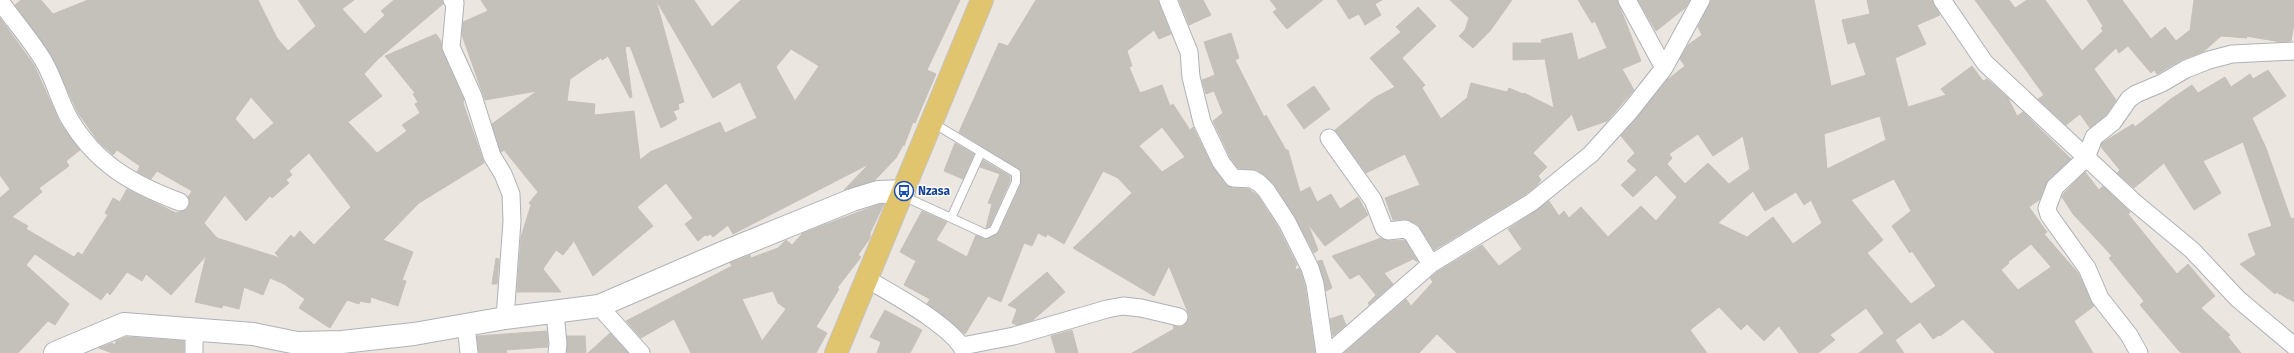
<svg xmlns="http://www.w3.org/2000/svg" width="2294" height="353" font-family="'Fira Sans',sans-serif">
  <rect width="100%" height="100%" fill="#ebe6df"/>
  <path fill="#c4c0ba" stroke="#c6c1b9" fill-rule="evenodd" d="M21,0H41L53,14L88,0H258L277,38L288,51L316,26L298,0H354L342,9L365,34L385,15L381,11L394,0H442L443,4L377,60L364,74L382,96L348,122L377,153L407,131L402,125L420,113L415,104L418,102L413,94L415,93L385,56L436,34L441,41L442,51L464,100L463,103L484,163L419,203L383,240L413,252L402,280L406,281L398,306L371,297L370,303L360,301L359,304L347,300L330,328L299,308L305,299L284,284L270,278L263,295L244,287L239,309L223,305L222,308L195,302L206,256L171,295L146,274L142,281L127,272L110,295L107,292L101,300L35,254L26,265L69,304L55,325L48,321L18,353H0V198L10,189L0,175V18L34,65L60,123L80,150L66,161L69,166L39,188L42,192L12,217L28,226L26,229L74,257L78,252L82,255L108,215L105,213L113,198L120,202L127,189L176,213L186,210L189,206L188,197L192,191L157,171L151,179L137,172L140,166L117,150L113,155L98,141L78,113L51,55L15,5ZM251,97L274,123L254,140L235,119ZM309,153L351,207L314,245L300,231L294,238L291,235L275,253L280,258L217,238L204,223L225,195L246,221L270,196L272,198L289,183L286,180L292,175L289,171Z
    M481,0H656L684,102L678,104L679,109L673,111L677,119L661,128L630,46L625,47L632,97L630,98L608,56L602,60L601,58L570,79L567,101L595,104L594,115L634,111L640,160L650,152L720,122L725,133L757,118L740,82L713,98L656,0H694L712,27L741,0H960L927,70L936,74L915,123L913,122L904,146L903,145L896,158L875,180L844,190L869,164L733,234L728,225L713,237L710,234L707,236L705,235L698,241L685,224L693,218L666,183L637,207L653,226L593,276L574,241L563,255L556,250L543,269L561,292H517L521,237L531,205L529,203L538,192L504,150L501,152L492,124L537,91L485,100L462,35L463,22L488,11ZM791,49L819,66L795,101L776,67Z
    M1036,0H1158L1171,34L1159,39L1154,30L1127,51L1132,66L1129,67L1140,93L1162,85L1170,106L1173,104L1190,130L1193,127L1212,166L1225,184L1232,188L1249,189L1258,196L1278,227L1297,265L1295,267L1296,270L1299,268L1301,272L1305,286L1315,353H1132L1174,329L1173,326L1181,327L1186,324L1189,315L1169,266L1154,296L1073,248L1132,193L1118,178L1103,171L1064,244L1047,234L1046,237L1038,233L1032,246L1024,243L1001,302L988,296L965,334L927,304L930,299L904,285L916,261L900,252L922,211L947,222L936,240L967,257L976,235L986,239L999,232L1021,184V171L959,132L999,43L1008,46ZM1162,127L1185,157L1162,172L1139,146Z
    M1179,0H1203L1211,15L1189,25Z
    M1270,0H1323L1287,29L1273,12L1277,9Z
    M1337,0H1382L1375,4L1381,15L1365,25L1359,14L1349,19Z
    M1450,0H1512L1490,31L1473,48L1459,36L1465,30L1469,18Z
    M1578,0H1617L1641,61L1622,69L1634,90L1607,121L1578,131L1572,114L1533,153L1547,167L1538,176L1541,180L1537,185L1526,194L1434,250L1417,224L1404,219L1393,220L1385,198L1420,185L1405,154L1366,173L1335,130L1374,98L1395,87L1370,58L1401,32L1396,27L1418,7L1436,26L1402,58L1425,85L1422,88L1441,119L1467,98L1471,83L1507,92L1509,88L1523,94L1524,93L1554,108L1545,59L1513,60V43H1542L1541,40L1572,33L1578,60L1607,48L1595,21L1592,23Z
    M1638,0H1690L1685,8L1656,31Z
    M1711,0H1814L1831,86L1866,75L1855,42L1848,44L1842,20L1870,14L1867,0H1932L1940,15L1917,25L1926,44L1895,58L1908,107L1946,95L1941,89L1972,66L1983,81L1987,79L2008,98L2017,116L2023,112L2071,159L2048,180L2039,200L2029,207L2047,232L2044,234L2078,273L2094,306L2074,321L2093,353H1995L1963,319L1940,336L1939,335L1933,339L1920,322L1895,340L1904,353H1859L1884,333L1866,308L1830,335L1835,340L1818,353H1799L1779,326L1764,341L1747,324L1741,330L1719,307L1690,330L1707,353H1457L1437,334L1419,353H1344L1406,299L1411,306L1433,282L1430,278L1437,272L1482,245L1499,266L1522,249L1508,229L1549,201L1559,216L1564,211L1569,218L1581,207L1608,237L1641,206L1656,221L1677,197L1656,175L1633,197L1621,185L1637,170L1627,161L1635,153L1621,136L1667,80L1685,66L1680,59L1688,45L1702,35L1698,27ZM1880,116L1886,140L1827,169L1824,134ZM1698,134L1713,156L1743,136L1750,169L1729,184L1708,163L1685,184L1667,164L1672,158L1669,154ZM1894,179L1911,211L1892,226L1910,253L1912,251L1936,286L1911,304L1867,253L1883,240L1851,200ZM1753,191L1765,211L1796,192L1804,205L1811,200L1822,223L1793,244L1773,217L1747,237L1718,223ZM2031,244L2051,267L2018,290L2001,270L2009,263L2008,262Z
    M1975,0H2009L2015,8L2027,0H2045L2082,51L2103,31L2101,28L2103,26L2087,0H2122L2151,39L2165,27L2176,41L2190,30L2194,0H2294V24L2291,41L2281,42L2246,36L2247,38L2221,36L2203,52L2181,60L2157,74L2154,70L2151,73L2128,46L2119,53L2116,48L2094,69L2116,100L2106,115L2090,128L2080,114L2066,125L2038,99L2044,95Z
    M1231,33L1239,58L1235,60L1264,117L1266,115L1286,150H1288L1300,192L1310,187L1317,202L1331,194L1340,209L1358,197L1368,215L1325,246L1308,224L1318,250L1314,253L1295,217L1274,184L1257,170L1238,168L1230,157L1213,121L1223,113L1214,91L1206,94L1202,80L1215,75L1204,42Z
    M2268,70L2286,96L2252,118L2266,148L2291,219L2294,218V302L2276,292L2275,294L2240,264L2256,255L2248,234L2272,226L2243,142L2203,161L2221,193L2194,210L2164,163L2134,188L2117,173L2120,170L2101,147L2102,143L2133,124L2135,127L2171,99L2192,85L2198,93L2225,77L2231,87L2250,74L2253,79Z
    M1314,86L1330,109L1304,129L1287,105Z
    M955,143L974,154L963,179L944,171Z
    M983,160L1010,176V181L990,226L986,228L992,204L988,203L1000,174L980,167Z
    M2085,172L2099,190L2103,186L2130,212L2128,214L2177,274L2188,264L2215,296L2201,308L2230,335L2228,337L2241,353H2182L2179,351L2140,305L2144,301L2109,258L2112,256L2073,214L2062,197L2064,193Z
    M880,204H884L870,233V238L858,255L861,257L837,288L839,289L816,327L827,333L816,353H691L674,319L641,338L626,321L732,266L730,263L750,255L751,258L778,248L786,240L792,245L803,233ZM773,291L778,303L786,309L762,341L742,299Z
    M1381,238L1389,241L1405,240L1418,262L1413,259L1384,273L1393,284L1369,305L1368,303L1376,295L1359,274L1350,279L1332,256Z
    M496,258L499,259L497,284H492Z
    M1322,260L1332,288L1326,291L1318,261Z
    M1047,272L1065,292L1033,320L1017,325L1012,323L1017,309L1008,305Z
    M885,310L922,330L910,353H877L881,342L870,337Z
    M1342,315L1346,325L1333,336L1330,319Z
    M1072,330L1078,353H1056L1051,336Z
    M547,331L548,347L506,350L507,353H479L477,336Z
    M610,333L628,353H588Z
    M567,336H585L586,353H567Z
    M126,337L184,341V353H112L99,348L112,343L115,345L116,341Z"/>
  <g fill="none" stroke-linecap="round" stroke-linejoin="round">
    <g stroke="#afb1ba" stroke-width="10">
      <path id="lane" d="M903,196L986,234L994,230L1016,182V173L933,123
        M951,218L981,152"/>
    </g>
    <g stroke="#afb1ba" stroke-width="19">
      <path id="street" d="M452,0L455,3L451,47L473,96L492,156L503,174L511,194L512,221L505,318
        M1168,0L1189,52L1191,77L1202,122L1221,162L1233,178L1252,179L1259,183L1266,190L1287,222L1310,268L1315,284L1325,353
        M1627,0L1664,68
        M1942,0L1985,63L2134,202L2192,250L2238,299L2294,346
        M0,1C14,21 31,40 43,60C54,78 59,100 69,118C96,164 132,184 180,202
        M1329,138L1373,200L1384,228L1388,231L1405,229L1412,233L1431,264
        M867,279C892,294 955,327 965,353
        M599,306L641,353
        M555,313L558,344L557,353
        M466,325L469,353
        M962,346L1014,336L1107,309L1123,306L1141,308L1179,317
        M194,353V341L200,329
        M1329,353L1431,264L1532,202L1591,154L1630,111L1664,68L1701,0
        M2139,353L2129,335L2100,298L2087,268L2049,215L2047,208L2055,187L2086,158L2094,137L2113,122L2129,99L2136,94L2162,83L2186,69L2209,60L2232,54L2294,51"/>
    </g>
    <g stroke="#afb1ba" stroke-width="24">
      <path id="secondary" d="M55,353L124,324L253,334L297,343L342,342L414,334L505,318L599,306L729,250L852,200L878,192L904,191"/>
    </g>
    <g stroke="#c4c4c4" stroke-width="24">
      <path id="primary" d="M836,353L982,0"/>
    </g>
    <use href="#lane" stroke="#fff" stroke-width="8"/>
    <use href="#street" stroke="#fff" stroke-width="17"/>
    <use href="#secondary" stroke="#fff" stroke-width="22"/>
    <use href="#primary" stroke="#e1c56e" stroke-width="22"/>
  </g>
  <defs>
    <g id="bus-ring" transform="scale(1)"><circle r="9.5" fill="#fff" stroke="#1a4fb4" stroke-width="1.5"/><path d="M-5-6H5V4H4V6H2V4H-2V6H-4V4H-5ZM-3.5-4V0h7V-4ZM-3.5 1.2v1.5H-2V1.2ZM2 1.2v1.5H3.5V1.2Z" fill="#1a4fb4"/></g>
  </defs>
  <g fill-rule="evenodd">
    <use href="#bus-ring" x="904" y="191"/>
  </g>
  <g text-anchor="middle" dominant-baseline="central" stroke-width="3" stroke-linejoin="round" paint-order="stroke">
    <g font-size="12" font-weight="bold" fill="#164399" stroke="#fff" text-anchor="start">
      <text x="918" y="191">Nzasa</text>
    </g>
  </g>
</svg>
